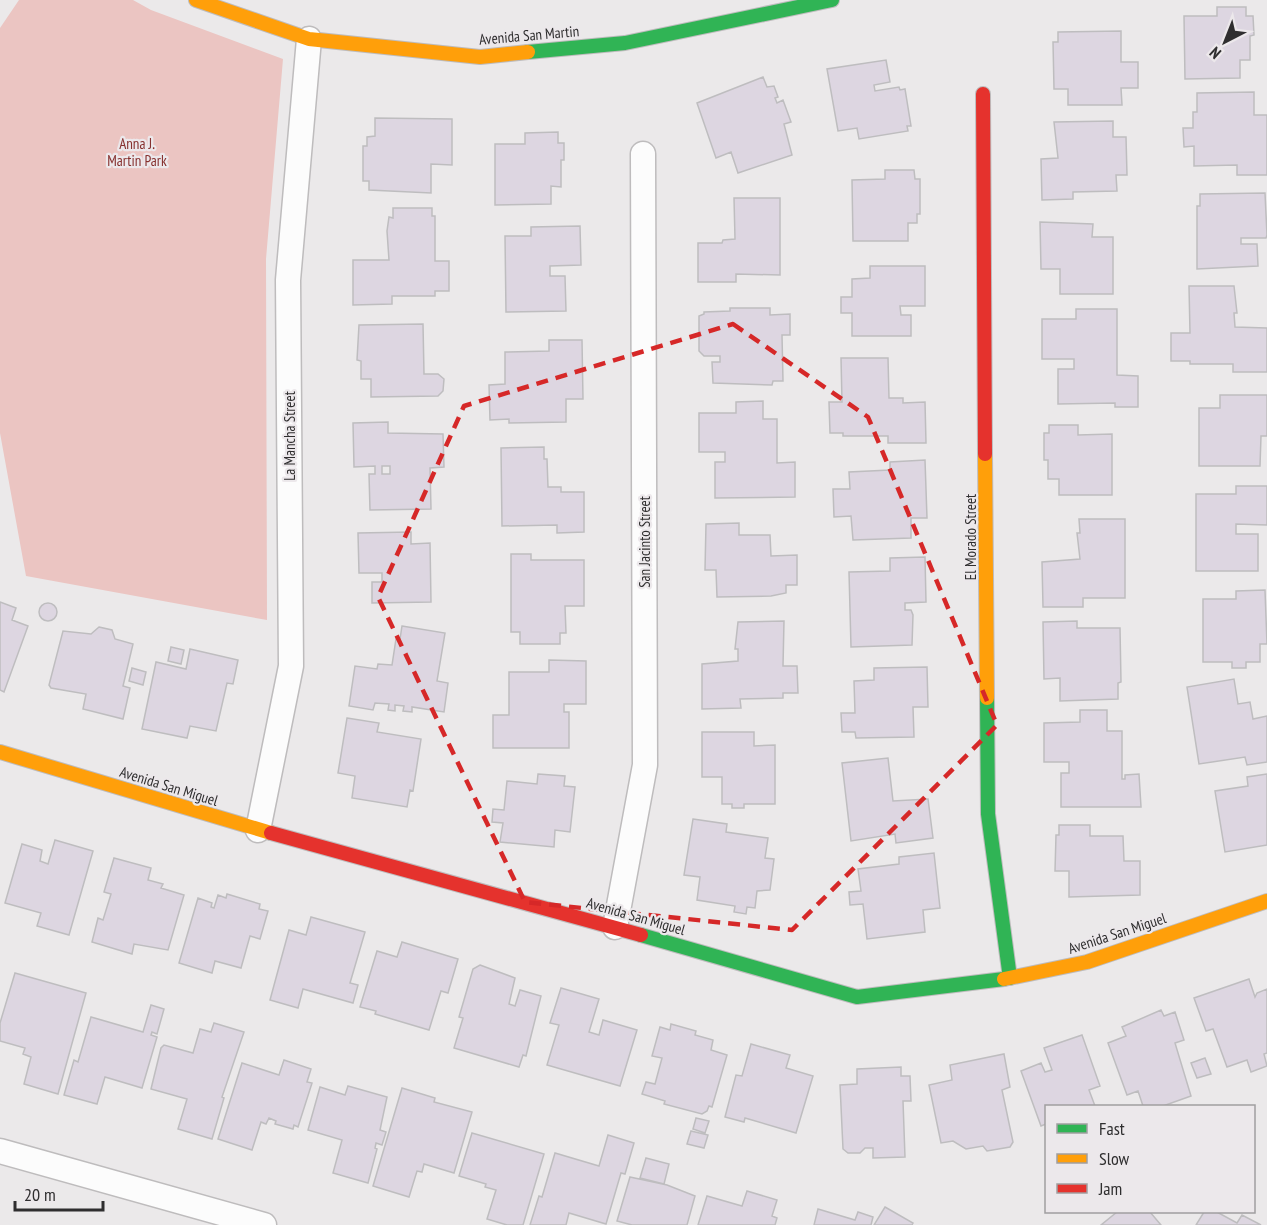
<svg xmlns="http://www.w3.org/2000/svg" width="1267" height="1225" font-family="'PT Sans Narrow',sans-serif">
  <rect width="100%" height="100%" fill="#ebe9ea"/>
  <path fill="#ebc5c2" d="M19,0H133L151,10L283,59L266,259L267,620L26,576L0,433V28Z"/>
  <path fill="#ddd6e1" stroke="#bebdbf" stroke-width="1.5" fill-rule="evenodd" d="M1217,7H1246V16H1253L1254,35L1250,36V60H1240V78L1185,79L1184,16H1217Z
    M1121,31V62H1138V88H1121L1122,105H1068V89H1054L1053,42H1058V32Z
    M886,60L890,82L874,85L875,91L899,87L900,90L905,89L911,126H907L908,131L859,139L857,128L838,131L827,69Z
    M763,77L767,87L774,86L778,97L775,98L777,103L783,100L791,122L784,124L792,155L738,173L731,152L716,158L697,103Z
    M1254,92V115H1267V175H1237V165L1194,166V146L1184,147L1183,128H1193V112H1197V93Z
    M375,118L452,119V165L431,164V193L369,190V181H363V146H367V137L375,136Z
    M1113,121V137H1126L1127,175H1116L1117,191L1073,192V199L1042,200L1041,159L1058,158L1054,122Z
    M558,132V143H564V160H561V187L551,186V204L495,205V144H525V133Z
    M885,170H914L915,179H920V214H917V223H908V241H853L852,180L885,179Z
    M1265,193L1267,235L1266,238H1241V244H1257L1258,266L1197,269V206H1200V194Z
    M734,198H780V275L736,274V282H698V243H722L723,240L735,239Z
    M393,208H432V216H435V261H449V291H435V296H392V304L353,305V260H389L387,231L389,217L393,218Z
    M1040,222L1093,224L1092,237H1113V294H1060V269H1041Z
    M580,226L581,265L550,266V276H565L566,311L506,312L505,236H531V227Z
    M870,266H925V306H900L901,315H911V336H852V313H841V297H852V279L870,278Z
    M1189,286H1234L1237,313H1234L1235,327L1267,328V372H1233V364H1190V361H1171V333H1190Z
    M730,308H770V315L790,314V335H782L783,381H773L772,385L713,383L712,362H720V356H704L699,351V316L704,314V312L730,311Z
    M1076,309H1117V375L1138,376V407H1115V403L1058,404V369H1074V359H1042V319H1076Z
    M423,324L424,374H438L444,379L443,391L438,396L371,397V379H361V361L357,360L359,325Z
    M549,340H582L583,399H566V422L509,423V419L490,420L489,385L505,384V352L549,351Z
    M841,358H888L889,398H903V403L925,402L926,443H888V436H843V433H830L829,402H842Z
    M1220,395H1267V436H1261L1260,466H1199V408H1220Z
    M763,401V419H777V463L795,462V497L715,498V462H725V452H699V413H736V402Z
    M388,422V433L443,434L444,467L430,468L431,509L370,510L369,474H375V466L354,467L353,423ZM382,466H390V474H382Z
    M1049,425H1078V435L1112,434V495H1059V479H1048V460H1044V433H1049Z
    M544,447V459H547L548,487H561V492H584V532L557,533V525L502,526L501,448Z
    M925,460L927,518H911V538L853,540L851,516L834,517L833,489H850L849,472L890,470V462Z
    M1236,486H1267V525L1236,524V534H1258V571H1196V494H1236Z
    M1079,519H1125V598H1083V607H1043L1042,562L1080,559L1077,533H1080Z
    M739,523V535H770L771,556L797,555V585H786V593L771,596L717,597L716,570H705L706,524Z
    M411,532V544L430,543L431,602L372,603V582H382V573H359L358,533Z
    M511,554H531V560H584V606H565L566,633H560V644H520V632H511Z
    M925,557L926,602L905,603V610H911L913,615L912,645L851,647L849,572L890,571V558Z
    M1265,590L1267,644H1260V662H1246V668H1232V662H1203V599H1236V591Z
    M0,602L16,608L12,620L28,626L4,692L0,690Z
    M39 612a9 9 0 1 1 18 0a9 9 0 1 1-18 0Z
    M784,621L783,666H797L798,693H783V698L740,699L741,708L702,709V664L738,661V649H735L738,622Z
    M1077,621V628H1120L1121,682L1118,683V699L1060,701V678L1044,679L1043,622Z
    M402,626L445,633L437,681L448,683L444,712L412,707V712L403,711L404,706L395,705V711L388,710L389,704L375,703L373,710L349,706L355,666L377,669L378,664L392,665L396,639H400Z
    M99,627L112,630L115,639L133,644L123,686L130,688L123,719L83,709L86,694L51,688L49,685L63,631L91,634Z
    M171,647L184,650L181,664L168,661Z
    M190,649L238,660L233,684L227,683L216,731L190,726L187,738L142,729L156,662L186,669Z
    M549,660L586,661V704H564V712H569V748H493V715H509V672H549Z
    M927,667L928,707H913L914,737L856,738L855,732H842L841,713H855L854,681L874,680V668Z
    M132,668L146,672L143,685L129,681Z
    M1234,679L1238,704L1250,702L1253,719L1267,716V762L1247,765L1245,757L1199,764L1187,687Z
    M1080,710H1107V731H1122V779H1125V775L1139,774L1141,807H1061V773H1069V762H1044V723L1080,722Z
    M347,718L379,723L377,732L421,739L413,791L410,790L407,807L352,798L355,776L338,773Z
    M702,732H754V746L775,745V804H744V808H732V804H722V777H702Z
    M888,758L893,801L928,799L933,838L896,843L895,834L851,841L842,763Z
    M538,774L565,776L564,786L575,787L570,832L555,830L554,847L500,842L503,823L492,822L493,809L504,810L507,781L537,784Z
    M1267,774V845L1225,852L1215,791L1248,786L1247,777Z
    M693,819L727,824L726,832L768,838L765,858L774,859L770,890L757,891L755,908L747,907L746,914L734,912L735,906L697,900L700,877L684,875Z
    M1059,825H1090V836H1123L1124,861H1140V895L1069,897V871H1055L1056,835H1059Z
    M55,840L93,851L69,935L37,926L41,913L5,903L22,844L42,850L40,861L48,864Z
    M934,853L940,908L923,910L925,932L867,939L863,904L850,905L849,892L861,891L858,869L899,864V857Z
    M114,858L151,868L148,880L163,884L161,888L184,895L168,950L134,944L132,954L92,942L98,918L103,920L111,894L104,892Z
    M227,894L260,904L259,909L268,911L260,939L250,936L241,968L215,961L212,973L179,963L198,898L212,903L211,907L214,908L218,895L226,898Z
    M311,917L365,932L350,983L358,985L353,1003L303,989L298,1008L270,1000L289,930L306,935Z
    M402,942L458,959L448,993L441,991L429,1030L375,1014L376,1011L360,1007L377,951L397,957Z
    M480,965L515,978L509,1004L515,1006L520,990L541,996L526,1056L523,1055L519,1067L454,1048L463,1018L459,1017L473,969Z
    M15,973L86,993L58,1094L24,1084L31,1057L23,1054L25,1048L0,1041V1023Z
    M1249,979L1255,997L1257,993L1267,989V1053L1264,1054L1267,1066L1251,1072L1247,1060L1227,1067L1213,1029L1206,1031L1194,998Z
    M561,988L599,999L589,1032L599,1035L603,1020L637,1030L620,1086L547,1065L559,1025L550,1023Z
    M151,1005L164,1009L157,1034L152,1032L151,1035L157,1037L142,1088L105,1077L97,1104L64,1095L74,1060L78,1062L91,1017L143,1032Z
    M1161,1010L1164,1016L1175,1012L1184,1040L1175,1043L1191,1096L1163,1106H1143L1138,1091L1127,1095L1108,1043L1126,1036L1122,1027Z
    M214,1023L244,1032L222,1097L224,1098L212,1139L178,1129L187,1099L151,1089L161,1048L164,1045L193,1053L200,1029L211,1032Z
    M671,1024L696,1031L695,1035L713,1040L711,1050L727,1055L712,1107L709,1106L707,1111L702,1114L664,1104L665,1101L642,1094L646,1082L655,1084L662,1058L652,1056L660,1027L670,1030Z
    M1082,1035L1100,1086L1089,1090L1095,1106H1046V1124L1041,1126L1021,1071L1041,1063L1045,1072L1052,1070L1044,1048Z
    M751,1044L790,1055L786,1068L813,1076L796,1133L745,1118L744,1122L725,1117L736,1075L742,1076Z
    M1004,1054L1010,1087L1002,1090L1013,1142L1010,1147L987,1151L983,1146L966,1149L953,1141L941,1143L929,1085L952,1080L950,1065Z
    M1205,1058L1211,1074L1197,1078L1191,1063Z
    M284,1060L311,1069L307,1082L312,1083L298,1127L294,1125L293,1129L275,1124L276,1121L269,1118L266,1124L261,1122L252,1150L218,1139L242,1063L279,1075Z
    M901,1067V1076H910L911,1101H903L905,1157L873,1158V1148H865L860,1153H848L843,1149L840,1085L857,1084V1069Z
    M348,1086L387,1097L380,1130L386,1132L382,1145L376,1143L375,1148L377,1149L368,1183L333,1173L342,1140L308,1130L320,1087L345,1095Z
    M402,1088L435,1098L434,1102L472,1112L454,1173L424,1164L422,1172L417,1171L409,1197L373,1186Z
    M696,1118L709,1121L705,1133L693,1129Z
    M691,1131L708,1135L704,1148L687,1144Z
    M472,1133L544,1154L523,1225H507L487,1219L496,1190L485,1187L486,1184L459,1176Z
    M608,1135L634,1143L625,1174L621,1173L606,1224L569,1213L566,1225H530L539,1196L542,1197L555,1153L599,1166Z
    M646,1158L669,1164L664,1184L640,1178Z
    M630,1177L667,1185L695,1196L687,1225H632L617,1221Z
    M747,1191L777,1200L772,1216L777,1218L775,1225H698L707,1196L742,1206Z
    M885,1207L913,1223L912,1225H874Z
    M818,1209L855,1220L858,1212L873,1217L871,1225H814Z
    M1117,1212H1150L1161,1225H1101Z
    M1204,1212H1217L1237,1223L1242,1215L1261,1225H1196Z"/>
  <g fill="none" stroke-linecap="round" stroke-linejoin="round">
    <g stroke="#bebcbd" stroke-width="27">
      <path id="street" d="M258,830L291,666L288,280L309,39
        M615,927L645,765L643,154
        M0,1151L264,1225"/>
    </g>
    <g stroke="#bebcbd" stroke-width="16">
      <path id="fast" d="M528,52L625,43L832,0
        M987,698L988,814L1010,978
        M641,935L857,997L1004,979"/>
    </g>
    <g stroke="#bebcbd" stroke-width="16">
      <path id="slow" d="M196,0L309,39L480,57L528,52
        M985,454L987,698
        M0,752L271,833
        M1004,979L1087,962L1267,901"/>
    </g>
    <g stroke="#bebcbd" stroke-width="16">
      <path id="jam" d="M983,94L985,454
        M271,833L641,935"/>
    </g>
    <use href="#street" stroke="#fcfcfc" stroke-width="24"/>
    <use href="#fast" stroke="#30b455" stroke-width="14"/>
    <use href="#slow" stroke="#ff9f0a" stroke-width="14"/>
    <use href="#jam" stroke="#e5322d" stroke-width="14"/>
  </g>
  <path fill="none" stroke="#d62828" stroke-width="4.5" stroke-dasharray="12 8" stroke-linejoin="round" d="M733,324L868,417L997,725L792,930L525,902L378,597L464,406Z"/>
  <g text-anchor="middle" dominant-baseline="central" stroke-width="4.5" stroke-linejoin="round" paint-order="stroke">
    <g font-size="15" fill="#2f2e2f" stroke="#ece8eb">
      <text transform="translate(529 35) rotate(-5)">Avenida San Martin</text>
      <text transform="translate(289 436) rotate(-90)">La Mancha Street</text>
      <text transform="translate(970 537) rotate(-90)">El Morado Street</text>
      <text transform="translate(644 542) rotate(-90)">San Jacinto Street</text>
      <text transform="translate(169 786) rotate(17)">Avenida San Miguel</text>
      <text transform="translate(636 916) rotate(16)">Avenida San Miguel</text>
      <text transform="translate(1117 933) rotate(-18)">Avenida San Miguel</text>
    </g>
    <g font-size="15" fill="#86302e" stroke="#ece8eb">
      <text x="137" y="143">Anna J.<tspan x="137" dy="17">Martin Park</tspan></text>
    </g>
  </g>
  <rect x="1045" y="1105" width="210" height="108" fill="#ece8eb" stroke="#a09ea0" stroke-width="1.5"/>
  <rect x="1057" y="1124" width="30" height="9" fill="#30b455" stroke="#a09ea0" stroke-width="1.5"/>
  <text x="1099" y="1135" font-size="18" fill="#2f2e2f">Fast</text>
  <rect x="1057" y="1154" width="30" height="9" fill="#ff9f0a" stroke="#a09ea0" stroke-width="1.5"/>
  <text x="1099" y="1165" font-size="18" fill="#2f2e2f">Slow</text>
  <rect x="1057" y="1184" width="30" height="9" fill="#e5322d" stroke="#a09ea0" stroke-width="1.5"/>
  <text x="1099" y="1195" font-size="18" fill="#2f2e2f">Jam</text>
  <g transform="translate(1225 42) rotate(222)" stroke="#ece8eb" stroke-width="4.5" paint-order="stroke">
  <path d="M0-4.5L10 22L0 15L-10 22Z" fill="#2f2e2f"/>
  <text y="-9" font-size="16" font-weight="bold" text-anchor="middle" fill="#2f2e2f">N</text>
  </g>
  <path d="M15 1201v9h88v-9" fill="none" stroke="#2f2e2f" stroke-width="3"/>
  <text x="24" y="1201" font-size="18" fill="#2f2e2f" stroke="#ece8eb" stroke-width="4.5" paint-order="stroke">20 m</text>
</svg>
